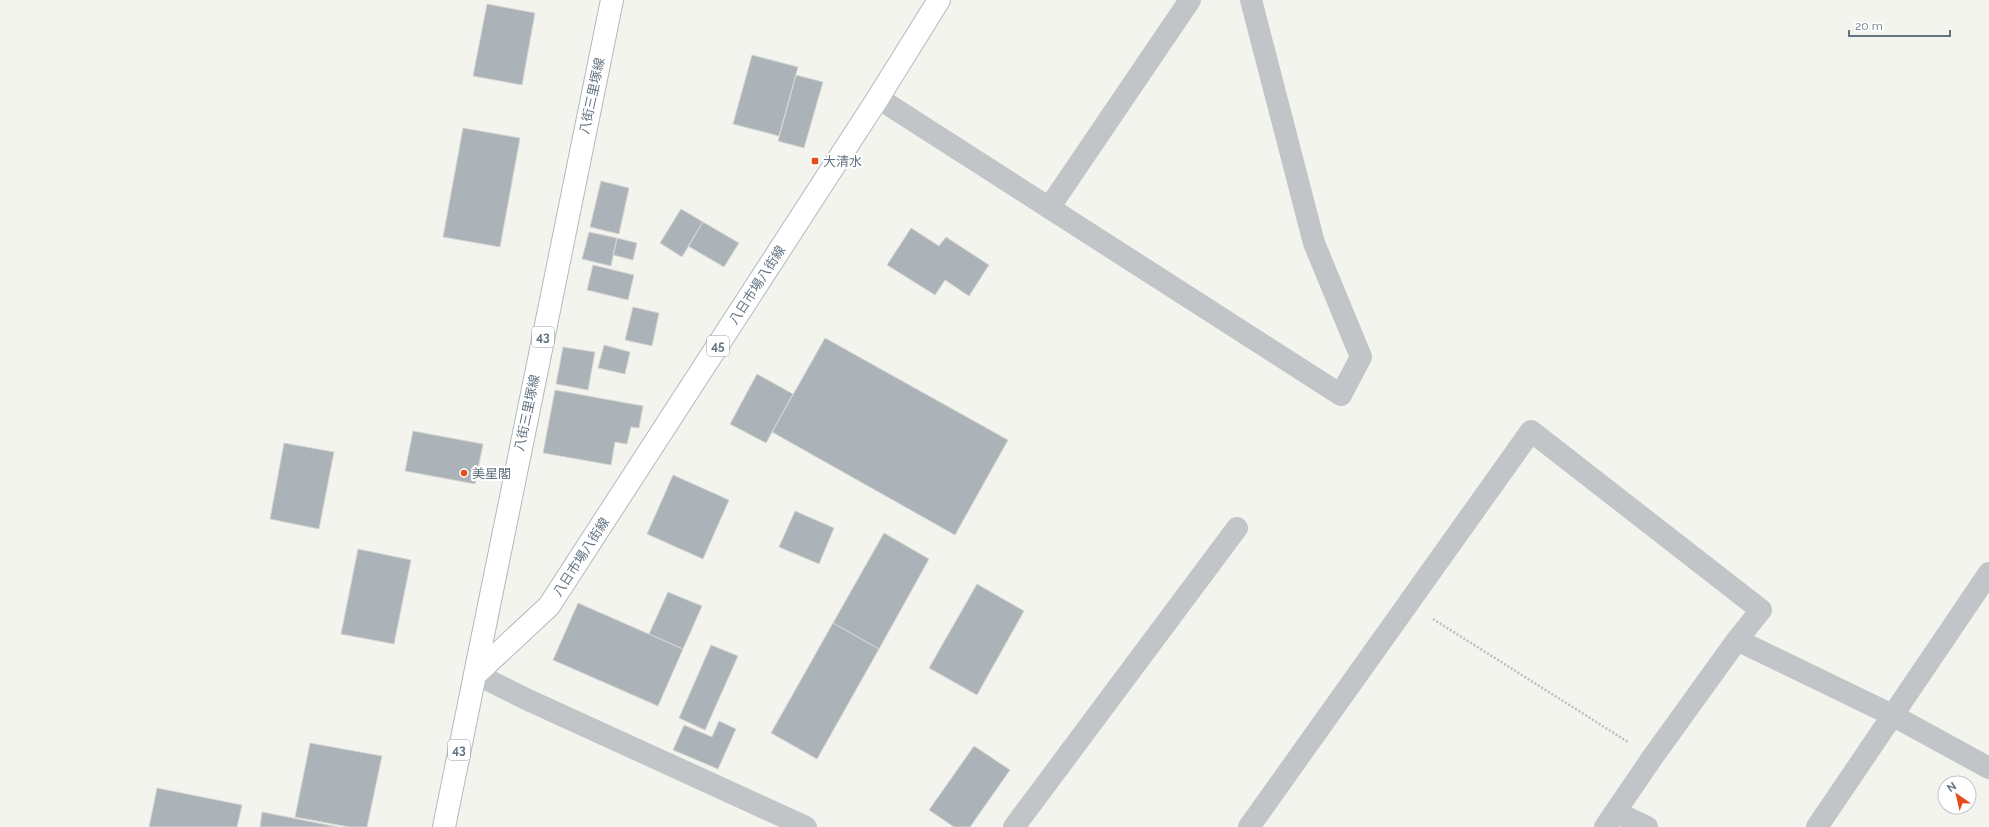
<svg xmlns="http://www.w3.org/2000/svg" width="1989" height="827" font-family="Raleway,'Noto Sans JP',sans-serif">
  <rect width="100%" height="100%" fill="#f4f4ef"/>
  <path fill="#acb3b8" stroke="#d5d5d2" d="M487,4L535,13L522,85L473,76Z
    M752,55L798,67L779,136L733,124Z
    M796,75L823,82L804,148L778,141Z
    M463,128L520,138L500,247L443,237Z
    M601,181L629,188L619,234L590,227Z
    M681,209L703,222L682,257L660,243Z
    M703,222L739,243L724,267L688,246Z
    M911,228L939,246L946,237L989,265L969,296L945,280L935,295L887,265Z
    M589,232L617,238L611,266L582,259Z
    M617,238L637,243L633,260L613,255Z
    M593,265L634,275L628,300L587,290Z
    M633,307L659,313L652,346L625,340Z
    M825,338L1008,440L955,535L772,432Z
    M604,345L630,352L625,374L598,368Z
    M563,347L595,352L588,390L556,384Z
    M757,374L793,394L766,443L730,424Z
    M555,390L643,406L639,428L631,427L627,444L615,442L611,465L543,453Z
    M413,431L483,444L475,484L405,471Z
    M284,443L334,452L319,529L270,519Z
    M673,475L729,500L703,559L647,534Z
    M795,511L834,528L819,564L779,547Z
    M884,533L929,559L879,649L833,623Z
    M358,549L411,560L394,644L341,634Z
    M977,584L1024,611L977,695L929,668Z
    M668,592L702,606L683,649L649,634Z
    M578,603L683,649L658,706L553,660Z
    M833,623L879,649L817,759L771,733Z
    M711,645L738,656L705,730L679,718Z
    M719,721L736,729L718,769L673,750L684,725L712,737Z
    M310,743L382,756L367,827H349L295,817Z
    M974,746L1010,770L970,827H954L929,810Z
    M157,788L242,805L237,827H149Z
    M262,812L338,827H260Z"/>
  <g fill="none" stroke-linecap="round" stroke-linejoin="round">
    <g stroke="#b4b8bc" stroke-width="24">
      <path id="major" d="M476,674L549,606L878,98L939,0
        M444,827L612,0"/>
    </g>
    <path stroke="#bbbdbf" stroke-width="2.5" stroke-dasharray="2 2" stroke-linecap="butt" d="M1433,619L1628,742"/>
    <path stroke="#c1c5c8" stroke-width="22" d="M878,98L1341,395L1361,357L1314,243L1251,0
      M1049,208L1190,0
      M1737,640L1892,715L1989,768
      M476,674L526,699L806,827
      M1615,812L1647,827
      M1014,827L1237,528
      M1249,827L1531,431L1761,610L1737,640L1652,758L1605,827
      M1817,827L1989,573"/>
    <use href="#major" stroke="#fff" stroke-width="22"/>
  </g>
  <g fill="#e64d1d" stroke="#fff" stroke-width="1.5">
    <rect x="811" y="157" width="8" height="8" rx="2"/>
    <circle cx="464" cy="473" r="4"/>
  </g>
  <g text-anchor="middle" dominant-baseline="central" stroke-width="4" stroke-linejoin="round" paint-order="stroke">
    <g fill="#fff" stroke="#919da7" stroke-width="1">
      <rect x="532" y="327" width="22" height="20" rx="3"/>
      <rect x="707" y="336" width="22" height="20" rx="3"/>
      <rect x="448" y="740" width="22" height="20" rx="3"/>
    </g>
    <g font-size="12" font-weight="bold" fill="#627381">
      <text x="543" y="337">43</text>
      <text x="718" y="346">45</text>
      <text x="459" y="750">43</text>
    </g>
    <g font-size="13" fill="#627381" stroke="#fff">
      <text transform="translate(592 96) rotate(-78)">八街三里塚線</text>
      <text transform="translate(757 285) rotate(-57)">八日市場八街線</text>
      <text transform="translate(527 413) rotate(-78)">八街三里塚線</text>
      <text transform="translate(581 557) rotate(-57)">八日市場八街線</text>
    </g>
    <g font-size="13" fill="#627381" stroke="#fff" text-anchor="start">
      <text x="823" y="161">大清水</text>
      <text x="472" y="473">美星閣</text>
    </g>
  </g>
  <g transform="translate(1957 795) rotate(326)"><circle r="19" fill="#ffffff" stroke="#c0c7cd"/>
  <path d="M0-3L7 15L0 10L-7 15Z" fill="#e64d1d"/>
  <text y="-6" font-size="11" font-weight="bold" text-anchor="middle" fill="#627381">N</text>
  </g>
  <path d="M1849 30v6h101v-6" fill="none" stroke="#627381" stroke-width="2"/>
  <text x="1855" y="30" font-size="12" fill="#627381" stroke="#ffffff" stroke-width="3" paint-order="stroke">20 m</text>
</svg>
